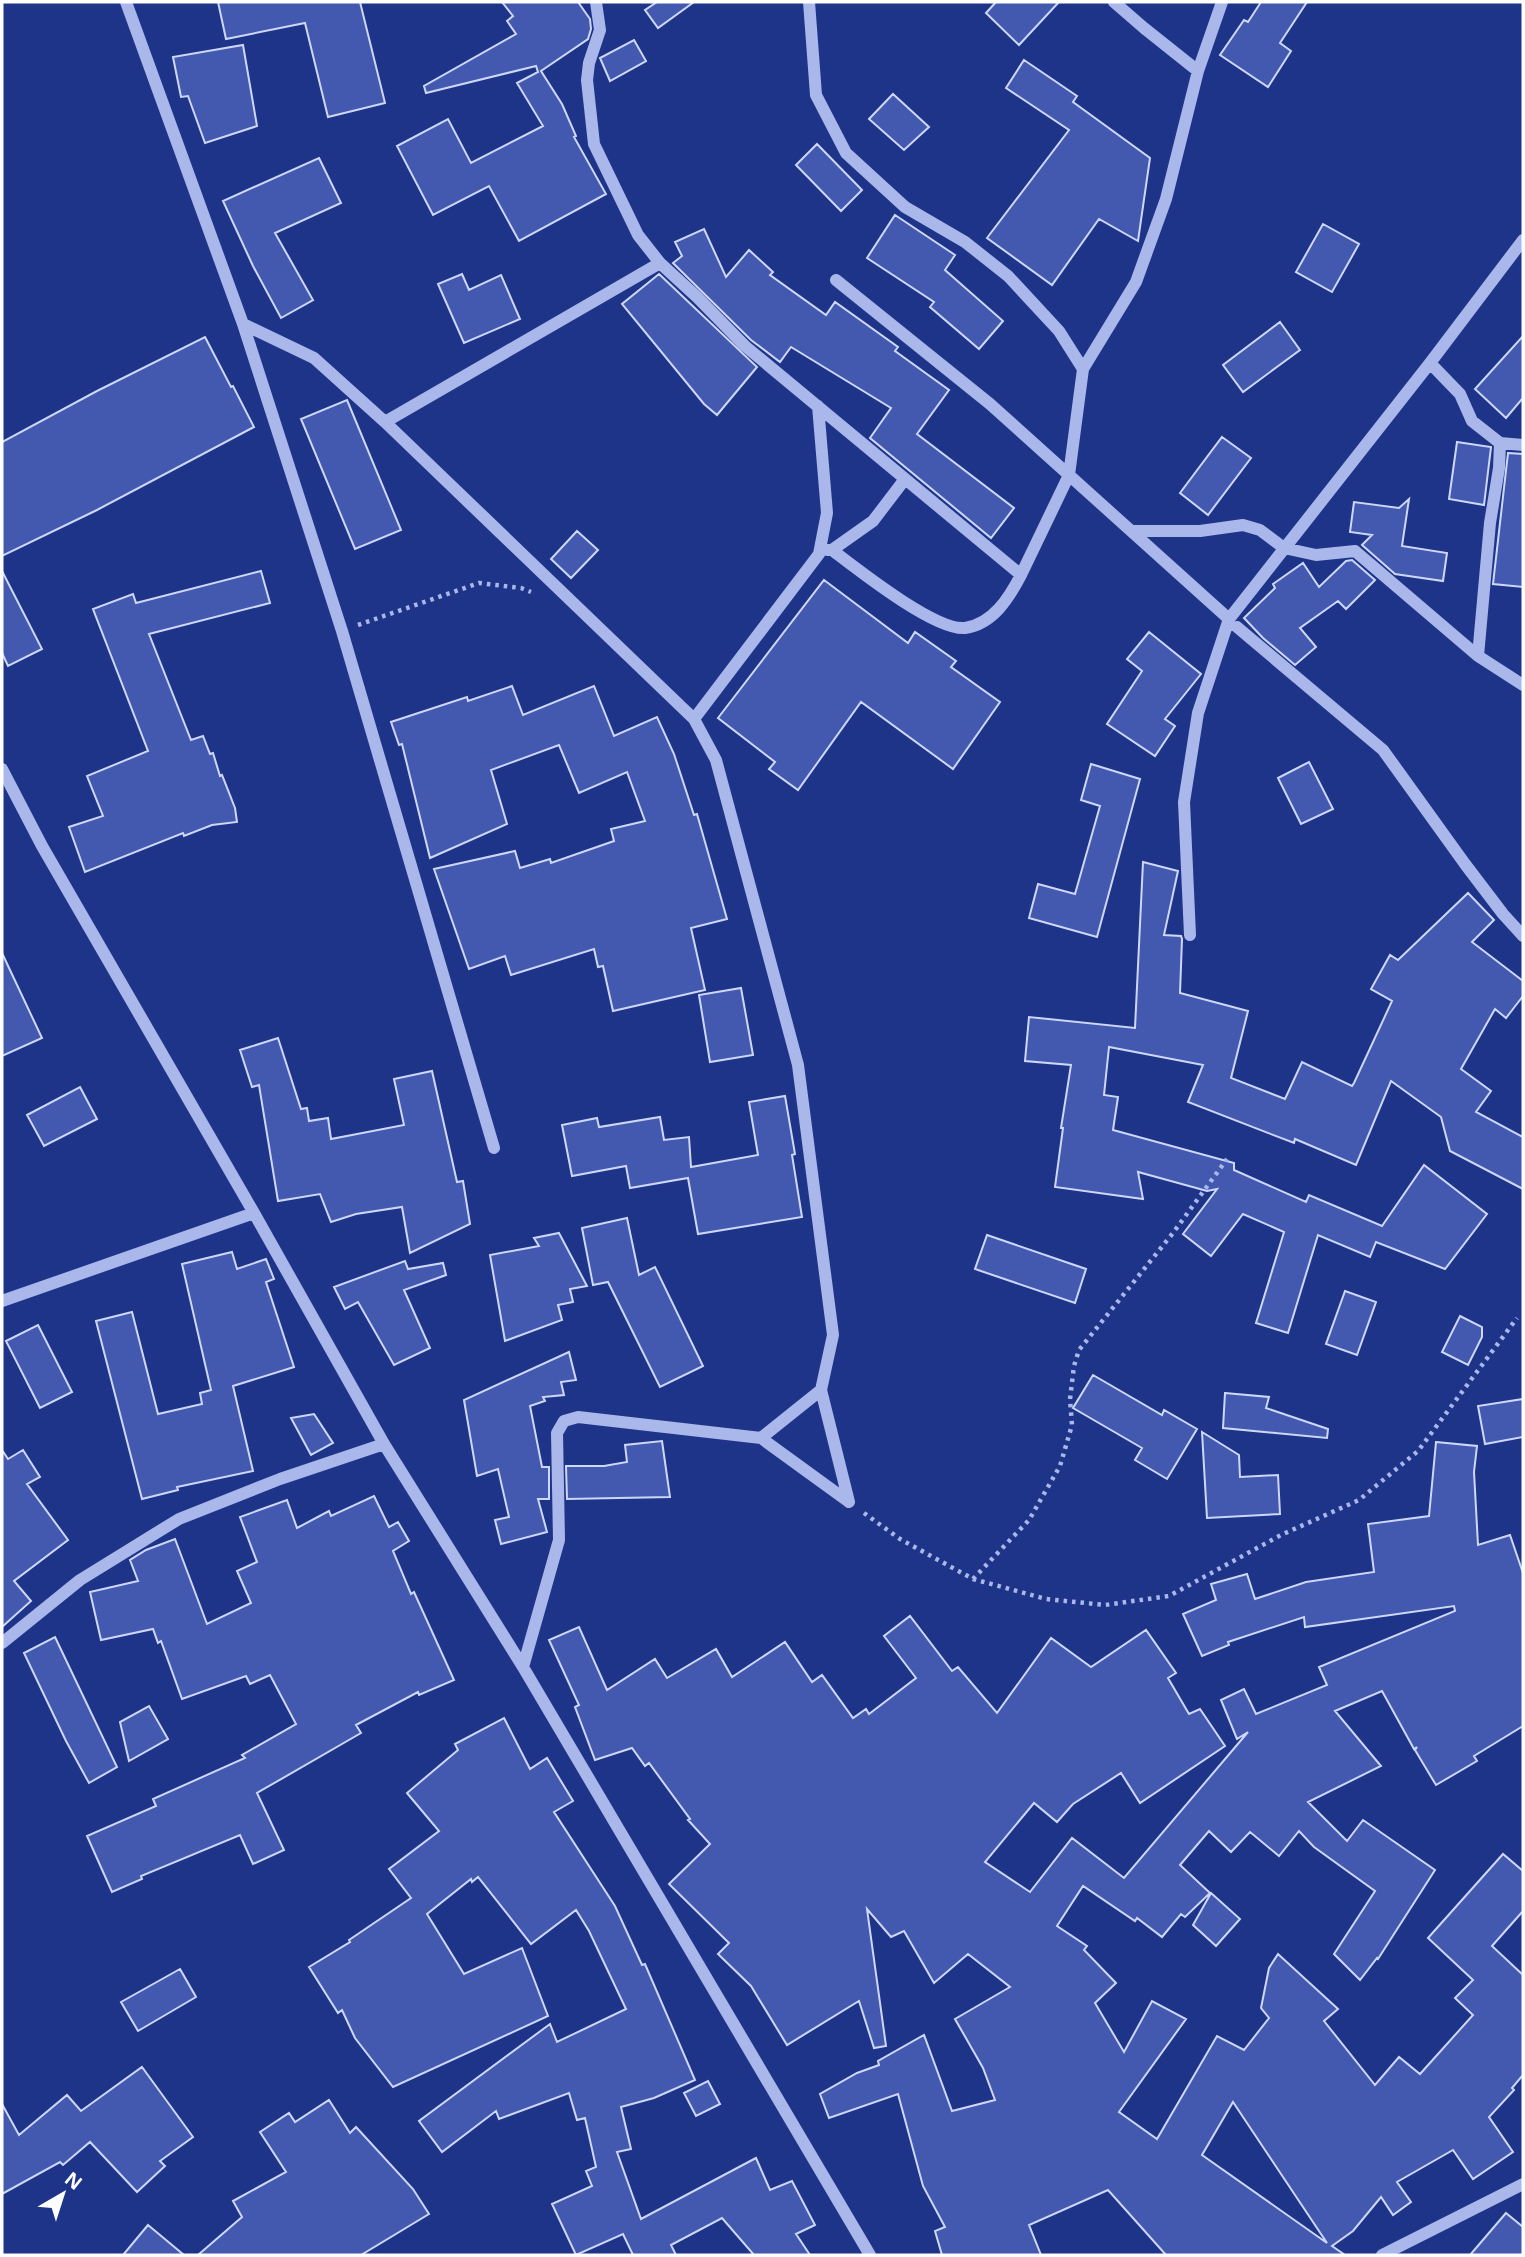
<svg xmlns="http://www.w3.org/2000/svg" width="1525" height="2257" font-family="'Noto Sans',sans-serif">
  <rect width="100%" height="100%" fill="#1e3488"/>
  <path fill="#4359af" stroke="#cdd7f8" stroke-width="2" fill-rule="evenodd" d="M218,2H360L385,103L328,117L305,23L226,39Z
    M502,2H578L590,19L591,29L588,39L541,71L562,104L576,136L574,137L606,194L519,241L489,186L433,215L397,146L448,119L471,163L543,126L517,83L538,72L536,66L426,93L424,86L516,34L507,21L513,16Z
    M657,2H694L658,28L645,10Z
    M996,2H1059L1019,45L986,13Z
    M1261,2H1307L1280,43L1291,51L1268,87L1220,55L1244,20L1248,22Z
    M634,40L646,61L610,81L600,58Z
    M243,45L257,126L205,143L188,96L181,97L173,57Z
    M1024,60L1077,96L1073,102L1150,158L1138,241L1099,219L1052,285L987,238L1069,130L1006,88Z
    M893,94L929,127L904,150L869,119Z
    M817,144L862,190L841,211L796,165Z
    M319,158L341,203L275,233L313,300L281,318L253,266L223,201Z
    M895,215L955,255L945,270L1003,321L979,349L930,307L934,302L867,258Z
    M1323,224L1359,244L1332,292L1296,272Z
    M704,229L726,277L749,250L773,272L770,275L826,315L835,302L898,347L895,351L949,390L917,434L1014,508L991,538L870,438L891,408L791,347L780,362L751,340L673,263L682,256L675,242Z
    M462,274L469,290L501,275L520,319L464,343L438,284Z
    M659,274L757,367L717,415L704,404L622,304Z
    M1280,322L1300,350L1243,392L1223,365Z
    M1523,336V398L1506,418L1475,389Z
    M205,337L231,387L233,386L254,427L97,510L2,556V442L97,391Z
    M347,400L401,530L355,549L301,419Z
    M1222,437L1251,458L1208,515L1180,493Z
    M1457,442L1491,447L1484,505L1449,499Z
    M1508,453L1523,454V587L1493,584Z
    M1409,499L1402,546L1447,553L1443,581L1395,574L1362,545L1372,535L1350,532L1354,502L1399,508Z
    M577,531L598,550L571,578L551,559Z
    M1352,560L1375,580L1346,609L1338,601L1300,628L1316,647L1295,665L1263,638L1244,618L1275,588L1273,584L1303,563L1319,587L1346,561Z
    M2,571L42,649L8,666L2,653Z
    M261,571L270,603L149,634L191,740L203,736L210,754L213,753L220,776L222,775L235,808L237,822L212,825L184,836L183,833L85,872L69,827L103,816L87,776L148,751L93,609L133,594L136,603Z
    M824,580L908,643L915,632L956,661L951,667L1000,702L953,769L861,702L798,790L769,769L775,762L718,718Z
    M1149,632L1201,674L1165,719L1175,726L1155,756L1107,724L1142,671L1127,659Z
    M512,686L523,715L594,686L614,736L657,717L674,754L694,815L697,814L727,919L691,928L705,990L613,1011L603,966L598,967L594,949L511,975L505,956L469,969L434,869L515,851L520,868L550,859L551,863L614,841L611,829L645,821L627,772L579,793L559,745L491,770L507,824L430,858L402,744L399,745L391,722L467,697L468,701Z
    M1309,762L1333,809L1301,824L1278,778Z
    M1091,764L1140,779L1097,937L1029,918L1038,884L1075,894L1100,806L1081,800Z
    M1143,862L1178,871L1164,935L1181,936L1182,939L1180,993L1248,1011L1231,1078L1285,1099L1302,1062L1352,1086L1354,1083L1392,1001L1371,989L1390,955L1398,960L1468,893L1494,920L1472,942L1523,981V996L1506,1018L1495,1009L1461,1069L1491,1091L1476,1112L1523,1137V1189L1450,1151L1441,1117L1391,1081L1356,1165L1295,1139L1294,1143L1188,1102L1203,1065L1109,1047L1104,1095L1118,1097L1113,1130L1234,1163V1170L1306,1202L1309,1195L1382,1226L1424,1165L1487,1214L1445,1269L1376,1242L1370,1257L1318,1235L1288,1333L1256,1323L1284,1232L1243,1214L1211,1256L1183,1234L1217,1189L1207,1191L1138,1172L1143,1199L1055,1187L1063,1128H1061L1071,1065L1025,1061L1029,1017L1135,1028Z
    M2,953L42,1038L2,1056Z
    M741,988L753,1055L710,1062L699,995Z
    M278,1038L301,1109L307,1108L309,1121L328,1118L331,1139L404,1125L394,1079L432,1071L457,1182L463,1181L470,1224L410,1253L402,1207L356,1214L331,1222L320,1194L278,1201L259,1085L252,1087L240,1050Z
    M80,1087L97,1119L44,1146L27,1115Z
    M785,1096L795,1154L792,1155L802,1217L698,1234L688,1178L630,1188L626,1166L572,1176L562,1125L597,1118L599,1127L660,1117L664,1140L689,1137L691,1167L758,1155L749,1102Z
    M627,1218L639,1275L655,1267L703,1366L660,1387L608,1282L593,1285L582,1228Z
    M559,1233L587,1286L570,1289L573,1302L558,1305L562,1320L505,1341L490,1255L539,1246L534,1238Z
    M987,1235L1086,1269L1075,1303L975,1269Z
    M232,1252L237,1269L266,1259L274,1279L266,1282L294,1367L233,1386L253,1471L177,1487L178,1490L142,1499L96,1321L132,1312L158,1414L202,1404L200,1393L211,1390L182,1264Z
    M405,1261L408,1269L443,1263L446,1275L404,1290L430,1348L394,1365L358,1302L345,1309L334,1287Z
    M1345,1291L1376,1302L1357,1355L1326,1344Z
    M1460,1316L1482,1327V1337L1468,1365L1442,1352Z
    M38,1325L72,1392L40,1408L6,1341Z
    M569,1352L576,1380L561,1382L564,1395L543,1397L545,1401L530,1406L542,1467H549V1499H538L547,1532L501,1544L495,1520L509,1517L498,1469L477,1476L464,1400Z
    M1093,1375L1162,1415L1164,1410L1197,1429L1167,1479L1135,1460L1142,1448L1073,1408Z
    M1225,1393L1269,1397L1266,1408L1328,1429L1327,1438L1223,1428Z
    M1523,1399V1437L1485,1444L1478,1406Z
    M314,1414L333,1443L311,1455L291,1418Z
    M1202,1432L1239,1455L1240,1477L1278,1475L1280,1514L1207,1518Z
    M662,1441L670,1497L567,1499L566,1466H604L627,1462L625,1445Z
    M1436,1442L1477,1446L1474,1472L1478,1545L1510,1535L1523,1573V1726L1474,1756L1477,1761L1436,1785L1415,1750L1417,1747L1414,1749L1382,1691L1335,1711L1381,1766L1308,1802L1347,1841L1363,1820L1435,1870L1378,1959L1377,1958L1360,1980L1334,1954L1375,1891L1314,1847L1299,1831L1279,1856L1250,1832L1231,1852L1209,1831L1180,1865L1210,1893L1185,1917L1181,1914L1162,1937L1137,1918L1135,1921L1083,1886L1057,1926L1087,1946L1084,1950L1116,1983L1095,2003L1124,2052L1152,2001L1186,2019L1119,2112L1157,2139L1217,2036L1244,2050L1269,2018L1261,2008L1269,1968L1278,1954L1338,2009L1324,2021L1375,2085L1399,2057L1420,2074L1473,2015L1455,1998L1473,1980L1428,1938L1503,1854L1523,1871V1911L1492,1946L1523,1975V2075L1512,2088L1514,2090L1489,2117L1513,2152L1473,2179L1453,2150L1397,2182L1411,2202L1393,2215L1381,2197L1353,2231L1332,2246L1345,2255H1166L1108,2190L1029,2225L1041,2255H942L935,2231L945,2227L923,2186L898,2094L829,2118L820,2094L857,2073L879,2065L878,2061L924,2035L952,2111L995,2100L983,2068L955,2019L1010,1987L968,1954L934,1983L904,1931L891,1937L867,1909L886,2046L874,2048L859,2001L787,2045L751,1986L718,1954L729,1943L669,1884L710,1844L688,1820L690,1819L649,1763L645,1766L632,1748L595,1760L575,1707L579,1705L549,1640L579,1627L607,1690L655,1659L667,1678L716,1649L732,1677L785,1642L812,1682L822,1675L853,1718L866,1709L869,1714L916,1678L884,1636L910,1616L952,1671L958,1667L997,1713L1051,1638L1091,1667L1146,1630L1176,1673L1168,1678L1189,1714L1200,1709L1225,1746L1140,1803L1121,1773L1073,1804L1057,1822L1034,1803L985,1862L1030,1892L1072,1838L1124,1878L1248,1732L1237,1739L1221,1700L1244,1689L1256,1714L1327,1685L1319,1667L1455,1611L1454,1606L1305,1627L1304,1617L1228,1642L1229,1645L1202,1656L1183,1614L1216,1600L1211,1584L1247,1574L1255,1599L1306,1582L1374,1572L1368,1524L1429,1516ZM1233,2102L1327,2243L1202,2155Z
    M2,1450L8,1459L23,1450L40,1477L27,1484L68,1540L14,1581L31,1601L2,1627Z
    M374,1496L389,1527L398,1522L409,1541L393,1551L411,1594L414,1592L454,1680L419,1695L418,1692L356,1725L361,1733L257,1793L284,1850L253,1864L240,1835L141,1876L142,1879L112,1892L87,1836L156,1806L153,1799L245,1758L242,1755L296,1724L270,1675L250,1684L246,1676L182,1699L161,1641L158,1643L153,1629L101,1640L90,1592L138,1581L130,1560L146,1550L175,1539L207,1624L251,1603L237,1571L257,1562L240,1517L287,1500L297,1528L329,1511L331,1516Z
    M55,1637L117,1767L89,1783L66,1741L24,1653Z
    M149,1706L168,1739L129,1761L120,1722Z
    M504,1718L530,1769L547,1758L573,1801L554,1812L615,1906L642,1965L645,1964L695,2080L654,2098L621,2107L631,2149L617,2152L641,2219L756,2158L770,2190L792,2181L815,2225L796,2234L810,2255H754L722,2218L671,2245L676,2255H633L623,2234L576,2255L552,2204L592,2186L586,2171L596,2167L585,2118L577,2120L569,2093L499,2119L496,2111L442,2152L419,2121L550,2024L557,2042L626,2009L589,1931L576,1910L531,1944L478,1877L472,1882L471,1879L427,1914L464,1974L522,1948L548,2016L393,2087L355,2038L342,2010L338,2013L309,1967L350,1942L349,1940L411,1898L389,1869L439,1831L407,1793L458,1750L455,1744Z
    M1211,1893L1240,1919L1216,1946L1193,1925Z
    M180,1969L196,1997L138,2031L121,2002Z
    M142,2067L193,2137L160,2161L165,2166L137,2192L90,2142L63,2165L60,2162L2,2194V2104L19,2135L67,2095L81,2111Z
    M708,2081L720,2104L696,2116L684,2093Z
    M329,2100L350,2133L356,2127L413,2189L429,2214L361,2255H198L242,2217L233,2201L286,2172L260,2132L289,2113L295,2122Z
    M1506,2213L1523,2227V2255H1470Z
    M148,2225L184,2255H123Z"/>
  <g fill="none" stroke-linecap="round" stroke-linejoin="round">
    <path stroke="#a9b7eb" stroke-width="4.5" stroke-dasharray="3.5 5" stroke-linecap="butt" d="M358,625L479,583L521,588L531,592
      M864,1513L900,1539L973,1579L1046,1599L1105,1605L1169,1596L1281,1535L1359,1500L1418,1451L1517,1318
      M973,1579L1029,1520L1060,1466L1072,1425L1070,1399L1074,1366L1079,1350L1173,1233L1227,1159"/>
    <path stroke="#a9b7eb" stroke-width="12" d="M126,2L243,324L342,631L494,1148
      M596,2L600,30L589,63L587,80L594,144L638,235L660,263L697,297L745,346L1021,575L1069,475L1083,369L1136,282L1166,199L1198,71L1222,2
      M809,2L816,95L846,153L905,207L965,242L1008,276L1059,331L1083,369
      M1114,2L1144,28L1198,71
      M836,280L990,404L1229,619
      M243,324L314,358L385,422L694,719L716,760L798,1065L833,1335L821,1390L761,1438L578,1417L564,1421L557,1433L559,1540L523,1667
      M1430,363L1460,394L1472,421L1500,443L1499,468L1490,523L1478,656
      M385,422L660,263
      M1500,443L1523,445
      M1132,531H1200L1243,525L1260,530L1284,548L1316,555L1355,551L1478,656L1523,685
      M827,550H832L873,521L905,479
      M832,550C857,569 935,631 965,628C993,624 1009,598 1021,575
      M1237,627L1383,750L1465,864L1503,914L1523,936
      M694,719L819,554L827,513L818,406
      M2,769L42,846L254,1213L384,1444L523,1667L870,2255
      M1190,935L1184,802L1198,713L1229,619L1430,363L1523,240
      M2,1301L254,1213
      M821,1390L849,1502
      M761,1438L849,1502
      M2,1643L80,1580L179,1519L280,1479L384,1444
      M1382,2255L1523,2184"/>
  </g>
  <rect width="1525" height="2257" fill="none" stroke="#ffffff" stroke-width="7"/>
  <g transform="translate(63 2194) rotate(39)" stroke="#1e3488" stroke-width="5" paint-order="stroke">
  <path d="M0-5L12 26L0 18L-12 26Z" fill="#ffffff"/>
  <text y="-10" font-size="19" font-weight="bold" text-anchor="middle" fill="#ffffff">N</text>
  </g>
</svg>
